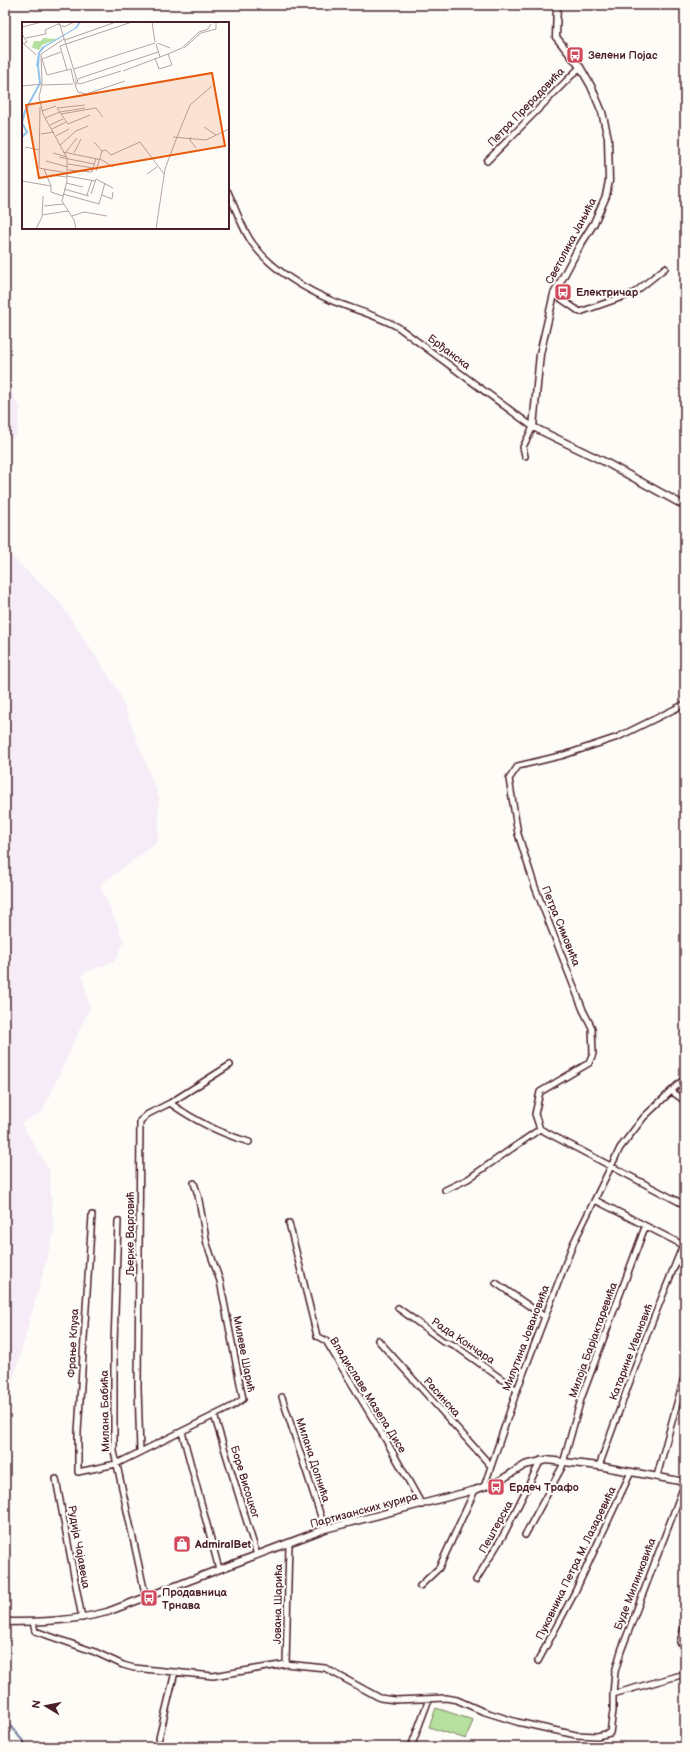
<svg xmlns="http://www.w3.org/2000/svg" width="690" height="1752" font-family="'Balsamiq Sans',sans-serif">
  <rect width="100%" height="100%" fill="#fdfcf7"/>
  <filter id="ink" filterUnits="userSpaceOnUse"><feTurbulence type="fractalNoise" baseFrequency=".025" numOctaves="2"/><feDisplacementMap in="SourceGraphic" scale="8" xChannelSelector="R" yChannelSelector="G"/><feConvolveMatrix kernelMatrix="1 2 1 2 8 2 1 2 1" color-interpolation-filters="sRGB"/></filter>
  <g filter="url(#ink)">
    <path fill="#f5ecf7" d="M5,381L20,408L17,435L5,441Z
      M5,542L11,556L59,601L118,690L159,798L158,842L100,885L124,941L115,961L82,974L90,1007L42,1112L21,1123L49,1170L54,1233L11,1388H5Z"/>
    <path fill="#b5e09d" stroke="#808064" d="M436,1708L473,1720L466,1739L429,1727Z"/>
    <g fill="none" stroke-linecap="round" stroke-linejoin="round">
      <path stroke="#75829f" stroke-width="2" d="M5,1720L28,1747"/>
      <g stroke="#4a1f2b" stroke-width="8">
        <path id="minor" d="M487,161L580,67
          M228,192C236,209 242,229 253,244C272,270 306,290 335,302C356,310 378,316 398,327L533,427L523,447L525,456
          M554,294L580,312L634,293L665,268
          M671,1091L685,1101
          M170,1103C195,1121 219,1133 249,1142
          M540,1129L685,1205
          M445,1190L468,1179L540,1129L535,1114L540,1092L589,1063L593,1054L592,1028L583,1010L535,887L518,834L509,779L518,766L564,755L618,737L685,704
          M595,1200L685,1246
          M92,1215L78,1432V1472L116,1464L231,1407L243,1399L220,1281L207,1244L198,1195L194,1183
          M118,1221L114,1344V1451L146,1598
          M289,1223L317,1336L326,1341L387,1442L422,1505
          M496,1283L545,1317
          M398,1308L443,1341L454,1345L517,1390
          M378,1340L491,1466
          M282,1397L325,1529
          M214,1415L257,1555
          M182,1432L219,1569
          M140,1452L138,1387L140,1121L148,1114L170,1103L230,1065
          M599,1466L648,1332L683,1245
          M657,1476L685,1374
          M56,1479L82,1618
          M484,1487L517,1390L573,1244L620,1148L644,1117L685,1078
          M525,1535L562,1467L581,1399L645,1227
          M476,1580L504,1534L541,1460
          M420,1586L439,1568L475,1490
          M33,1622L35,1631L95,1652L123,1665L134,1668L213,1676L286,1664L325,1668L380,1698L395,1700L446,1698L457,1700L482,1711L517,1722L576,1735L597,1736L610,1733L613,1711V1694L685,1674
          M680,1642L685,1625
          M538,1661L574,1594L631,1472
          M286,1664L289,1544
          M613,1694L615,1672L621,1651L685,1483
          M159,1738L175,1672
          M411,1747L429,1699"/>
      </g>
      <g stroke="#4a1f2b" stroke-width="9">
        <path id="tertiary" d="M557,5L556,37L580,67L591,86L602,112L608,138L609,181L606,196L594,223L579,247L554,294L540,354L533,427L605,462L685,506
          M5,1622C40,1622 73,1621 107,1612L325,1529L475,1490L499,1481L525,1465L546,1460L599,1466L685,1482"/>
      </g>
      <use href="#minor" stroke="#fdfcf7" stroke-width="5"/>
      <use href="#tertiary" stroke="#fdfcf7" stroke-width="6"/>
    </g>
  </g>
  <defs>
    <g id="bus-square" transform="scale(0.9)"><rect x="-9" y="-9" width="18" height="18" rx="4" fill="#d1495b" stroke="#fdfcf7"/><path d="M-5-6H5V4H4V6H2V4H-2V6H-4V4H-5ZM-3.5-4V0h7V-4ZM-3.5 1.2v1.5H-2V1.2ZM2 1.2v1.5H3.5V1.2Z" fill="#fff"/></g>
    <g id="shop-square" transform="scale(0.9)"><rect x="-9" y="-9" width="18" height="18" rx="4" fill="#d1495b" stroke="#fdfcf7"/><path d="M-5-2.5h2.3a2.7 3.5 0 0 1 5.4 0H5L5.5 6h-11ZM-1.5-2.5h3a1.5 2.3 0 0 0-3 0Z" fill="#fff"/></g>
  </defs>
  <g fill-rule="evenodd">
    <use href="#bus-square" x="575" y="55"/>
    <use href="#bus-square" x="563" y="292"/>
    <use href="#bus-square" x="496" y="1487"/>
    <use href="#shop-square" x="182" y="1544"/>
    <use href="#bus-square" x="149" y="1598"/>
  </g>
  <g text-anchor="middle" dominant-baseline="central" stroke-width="4" stroke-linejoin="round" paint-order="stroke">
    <g font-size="11" font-weight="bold" fill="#4a1f2b" stroke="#fdfcf7" text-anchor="start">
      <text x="588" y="55">Зелени Појас</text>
      <text x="576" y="292">Електричар</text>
      <text x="509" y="1487">Ердеч Трафо</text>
      <text x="195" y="1544">AdmiralBet</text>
      <text x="162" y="1592">Продавница<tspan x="162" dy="13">Трнава</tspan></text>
    </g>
    <g font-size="11" fill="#4a1f2b" stroke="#fdfcf7">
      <text transform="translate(526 107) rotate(-46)">Петра Прерадовића</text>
      <text transform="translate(571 241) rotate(-62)">Светолика Јањића</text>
      <text transform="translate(449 352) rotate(37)">Брђанска</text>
      <text transform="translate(561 926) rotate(68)">Петра Симовића</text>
      <text transform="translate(130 1234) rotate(-90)">Љерке Варговић</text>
      <text transform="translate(526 1338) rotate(-69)">Милутина Јовановића</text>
      <text transform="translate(593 1340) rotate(-70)">Милоја Барјактаревића</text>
      <text transform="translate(463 1341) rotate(34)">Рада Кончара</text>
      <text transform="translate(73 1343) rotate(-87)">Фрање Клуза</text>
      <text transform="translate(631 1352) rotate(-69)">Катарине Ивановић</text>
      <text transform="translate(244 1354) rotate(79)">Милеве Шарић</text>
      <text transform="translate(368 1395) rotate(58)">Владиславе Мазепа Дисе</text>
      <text transform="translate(442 1397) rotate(48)">Расинска</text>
      <text transform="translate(105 1411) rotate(-91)">Милана Бабића</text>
      <text transform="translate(313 1460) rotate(72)">Милана Долнића</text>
      <text transform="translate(245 1482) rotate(73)">Боре Висоцког</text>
      <text transform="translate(364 1510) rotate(-15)">Партизанских курира</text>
      <text transform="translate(496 1527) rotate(-61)">Пештерска</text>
      <text transform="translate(79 1547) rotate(80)">Рудија Чајавеца</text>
      <text transform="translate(576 1563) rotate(-64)">Пуковника Петра М. Лазаревића</text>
      <text transform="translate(635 1584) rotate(-69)">Буде Милинковића</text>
      <text transform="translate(278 1604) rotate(-89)">Јована Шарића</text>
    </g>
  </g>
  <g transform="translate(22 22)">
    <rect width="207" height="207" fill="#fdfcf7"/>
    <path d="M21,16L35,17L20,23L17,28L6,24L10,25L12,19H19Z" fill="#b5e09d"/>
    <path d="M57,0H59L55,6L23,25L18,31L17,44H14L16,31L20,25L53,6Z" fill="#91c4ed"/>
    <path fill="none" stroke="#91c4ed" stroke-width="2" d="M0,101L3,89L18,61L16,44M0,101L5,110L0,115"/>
    <path fill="none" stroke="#b5a4a5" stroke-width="1" d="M37,0L54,55V63L52,61M130,0L133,20M0,5L20,0M0,12L5,20L0,22M4,16L24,12L23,8L36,2L42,5L52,0M42,17L19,32L20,62L17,75L21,92L45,136V159L40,179L52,198L54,207M43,18L94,0M135,21L148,26M2,22L14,33M134,22L138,35M162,26L179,11L194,7V0M39,30L20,37L25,53L49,47L52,61M133,36L137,47L150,43L146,32L160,26L177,10L186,7L189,2M52,47L133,21M45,48L38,24L110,0M99,49L58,62L55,61L56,57L64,54L136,30M101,49L146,32M20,63L51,62M53,63L56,70L64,72L103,59M0,64L20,62M63,83L35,86L46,102L68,93M18,85L17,146L22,147L29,164M20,89L34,84M39,92L74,86L81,95M23,96L38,90L63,86M28,103L41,97M182,105L194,113M30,107L44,100M19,112L32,110M34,114L47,107M151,115L184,118L207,107M169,115L168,118L174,126M72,120L80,129L84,128L89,133L118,120L142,152M38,123L54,109L66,104M3,125L17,128M41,130L80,138L91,145M44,130L55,116M31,131L45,135M52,131L59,117M37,135L72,142M24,139L46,145M46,142L71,146M22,147L46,151M46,148L70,150L74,136M74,149L80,129M125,152L135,145M29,153L45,155M45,154L73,159M0,159L29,164V170L41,174M44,161L61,165M42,167L67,174M41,172L77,182L83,161M69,172L74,157L91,166M65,173L70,158M80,173L90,177L91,170M22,184L42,182M20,193L46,189M50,194L62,190L85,194M14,207L20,195L21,174M134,207L143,147L155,115L168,83L190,64"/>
    <path fill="#e8590c" fill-opacity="0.15" stroke="#e8590c" stroke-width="2" d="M190,51L203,124L17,156L4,83Z"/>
    <rect width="207" height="207" fill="none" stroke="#4a1f2b" stroke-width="2"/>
  </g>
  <rect width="690" height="1752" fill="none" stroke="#fdfcf7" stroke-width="20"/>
  <rect x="10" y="10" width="670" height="1732" fill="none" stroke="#4a1f2b" stroke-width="1.5" filter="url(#ink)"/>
  <g transform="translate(46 1706) rotate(280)" stroke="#fdfcf7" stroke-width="3" paint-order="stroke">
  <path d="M0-3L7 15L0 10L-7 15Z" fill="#4a1f2b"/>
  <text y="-6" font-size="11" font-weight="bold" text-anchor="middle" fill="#4a1f2b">N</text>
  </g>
</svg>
